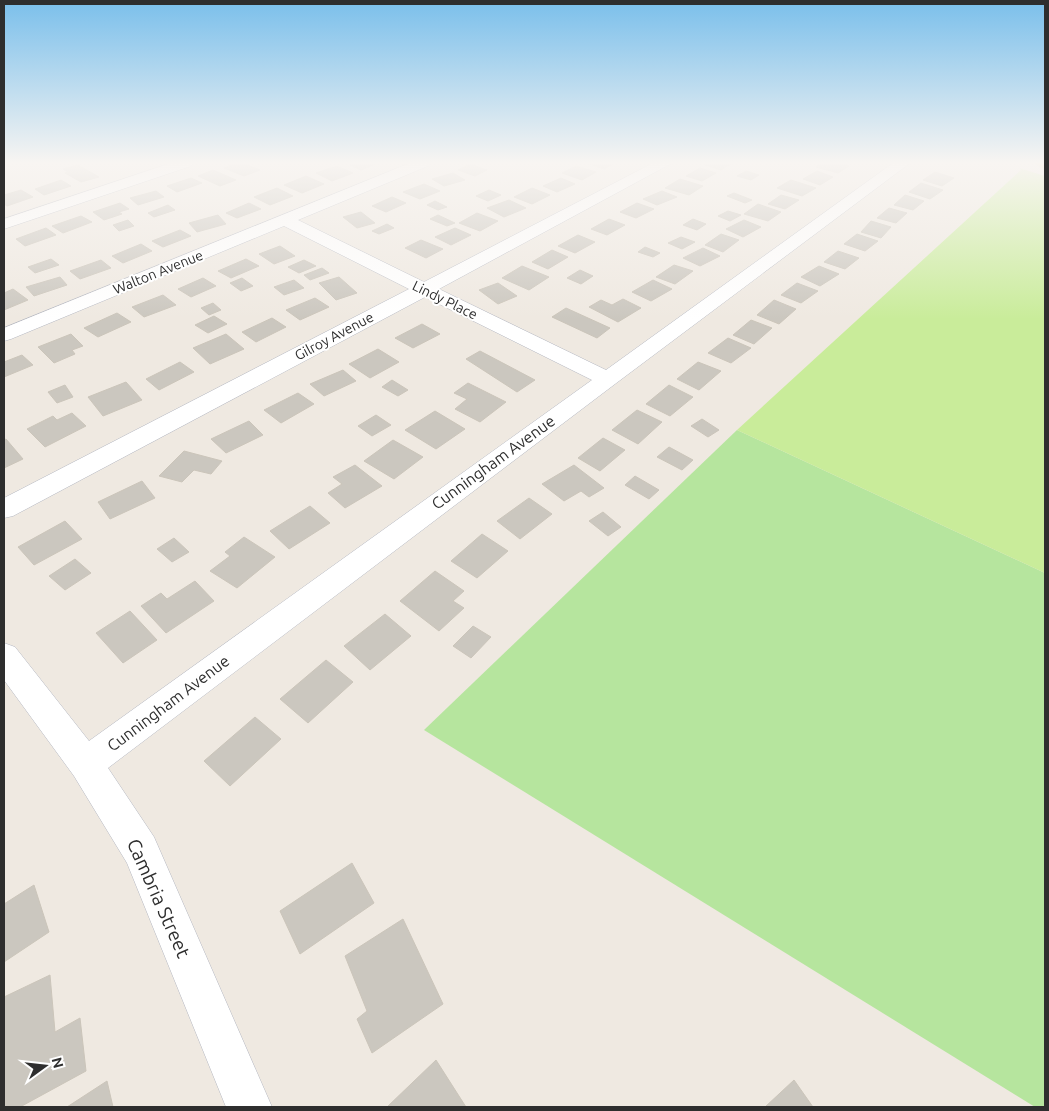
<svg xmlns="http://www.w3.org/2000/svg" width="1049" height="1111" font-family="Ubuntu,sans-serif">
  <rect width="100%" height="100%" fill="#efe9e1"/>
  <path fill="#b6e59e" d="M737,430L1045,573V1107H1035L424,730Z"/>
  <path fill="#c9ec9a" d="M1019,168L1045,176V573L737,430L1021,170Z"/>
  <path fill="#cbc7bf" stroke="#cbc5ba" d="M236,163H243L260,170L244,176L224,168Z
    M353,163H378L361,170L350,165Z
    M591,163H615L604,169L590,164Z
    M708,163H732L721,170L705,165Z
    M821,163H841L849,166L838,173L816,167Z
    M470,164L487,170L475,176L458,170Z
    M78,165L99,177L81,182L65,173L68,172L63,169Z
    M337,166L353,173L332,181L316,173Z
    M576,166L596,172L582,180L562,173Z
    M700,168L716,173L702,181L686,176Z
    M213,170L236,180L220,186L198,176Z
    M746,171L759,175L751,180L737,176Z
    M817,171L833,177L820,185L803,179Z
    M935,172L954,178L942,186L923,180Z
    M453,173L465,180L444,186L432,179Z
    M306,176L324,184L302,193L284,185Z
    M191,178L202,183L177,192L167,186Z
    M561,178L575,184L557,192L543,186Z
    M680,179L703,186L689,195L665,188Z
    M61,180L71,186L44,195L35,189Z
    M791,180L816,188L802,196L777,188Z
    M921,183L943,190L930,199L909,192Z
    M424,184L440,191L420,199L403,192Z
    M277,188L293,196L270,205L254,197Z
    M532,188L550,195L532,204L514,197Z
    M21,190L33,197L7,206L4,204V195Z
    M489,190L501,195L488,201L476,196Z
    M156,191L164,197L138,205L130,198Z
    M662,191L677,197L657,205L643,199Z
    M734,193L752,200L745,203L727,196Z
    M781,195L799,200L785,209L768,204Z
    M905,195L924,201L913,210L894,205Z
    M392,197L406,203L386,212L372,206Z
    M509,200L526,208L504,217L487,208Z
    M435,201L447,207L438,210L427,205Z
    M120,203L129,209L119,212L122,214L104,220L93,212Z
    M249,203L261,209L237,218L226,213Z
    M637,203L654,209L636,218L620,212Z
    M758,204L781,212L768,221L744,214Z
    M168,205L175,210L154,217L148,213Z
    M889,208L907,213L896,223L877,218Z
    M728,211L741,215L730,221L718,216Z
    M361,212L375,223L357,228L343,217Z
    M477,213L498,221L480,231L459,223Z
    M218,215L226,224L197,232L189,223Z
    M438,215L455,223L447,226L430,219Z
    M81,216L92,222L63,233L52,226Z
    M609,219L625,225L607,235L591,229Z
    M693,219L706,224L697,230L683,225Z
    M128,220L134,226L119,231L113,225Z
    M744,220L761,227L743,237L726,229Z
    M871,221L891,227L881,238L861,232Z
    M387,224L394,228L379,234L372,231Z
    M46,228L56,235L25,246L16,239Z
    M455,228L471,235L451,245L435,237Z
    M180,230L191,236L163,247L152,241Z
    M721,234L739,240L723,252L705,245Z
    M857,234L878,241L865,251L844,244Z
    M578,235L595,242L575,253L558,246Z
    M681,237L695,242L682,249L668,243Z
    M421,240L443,249L426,258L405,248Z
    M141,244L152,251L123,263L112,256Z
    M280,246L295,256L274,264L259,254Z
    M645,247L660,253L653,257L638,252Z
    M703,248L720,256L700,266L683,258Z
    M552,250L568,257L548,269L532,262Z
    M838,251L859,258L845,269L824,262Z
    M51,259L59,265L35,273L28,267Z
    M246,259L259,266L231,278L218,271Z
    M101,260L111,268L80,279L70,271Z
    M304,260L316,266L299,273L288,267Z
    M674,265L693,271L675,284L656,277Z
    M522,266L549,277L529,290L502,278Z
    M819,266L839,274L820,286L801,277Z
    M322,268L329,273L310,280L304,275Z
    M580,270L593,276L581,284L567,278Z
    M60,277L67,285L34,296L26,287Z
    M339,277L357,293L336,300L319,283Z
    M203,278L216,286L191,297L178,289Z
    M242,278L253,286L241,291L230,283Z
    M294,280L304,288L284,295L274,287Z
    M653,280L672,289L651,301L632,292Z
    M498,283L517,296L498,304L479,290Z
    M797,283L818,291L801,303L781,295Z
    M13,289L28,300L4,310V293Z
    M163,295L176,305L144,317L132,307Z
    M315,298L329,307L300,320L286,310Z
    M623,299L641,308L618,322L589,307L601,300L612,305Z
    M774,300L796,309L779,324L757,315Z
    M213,303L221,310L209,315L201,308Z
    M566,308L610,328L597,338L552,317Z
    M117,313L131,322L98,337L84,328Z
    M214,316L227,324L208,333L195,325Z
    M272,318L286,327L256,342L242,332Z
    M751,320L772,328L754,344L733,335Z
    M422,324L440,334L413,348L395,338Z
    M71,334L83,346L72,350L75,354L54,363L38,347Z
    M226,334L244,349L210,364L193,348Z
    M728,338L751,348L731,363L708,353Z
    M378,349L399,362L370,378L349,364Z
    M480,351L535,380L517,392L466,359Z
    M22,355L33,365L4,377V362Z
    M180,362L194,372L159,390L146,379Z
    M698,362L721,371L699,390L677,379Z
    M343,370L356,381L324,396L310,384Z
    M392,380L408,390L398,396L382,387Z
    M126,382L142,400L103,416L88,397Z
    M468,383L506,402L480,422L455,409L467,399L454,393Z
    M65,385L73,397L57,403L48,392Z
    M669,385L693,397L670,416L646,404Z
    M298,393L314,404L281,423L264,410Z
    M637,410L662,422L638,444L612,430Z
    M435,411L465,429L436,449L405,430Z
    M72,413L86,426L45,447L27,429L53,416L57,420Z
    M376,415L391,425L372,436L358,426Z
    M702,419L719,430L708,437L691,426Z
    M249,421L263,435L226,453L211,439Z
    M603,438L625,450L600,471L578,458Z
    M6,439L23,459L4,468V440Z
    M393,440L423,457L394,479L364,461Z
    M669,447L693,460L682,470L657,457Z
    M184,451L222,461L211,474L194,470L182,482L159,476Z
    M355,465L382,486L345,508L328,493L342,484L333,477Z
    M574,465L604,488L589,497L581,491L564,501L542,484Z
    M635,476L659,490L649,499L625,485Z
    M142,481L155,498L110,519L98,502Z
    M529,498L552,514L520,539L497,521Z
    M310,506L330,523L289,549L270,531Z
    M603,512L621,527L608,536L589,521Z
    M65,521L82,539L34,565L18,547Z
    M482,534L508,551L477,578L451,561Z
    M244,537L275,557L237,588L210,571L230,556L225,552Z
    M174,538L189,552L172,562L157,549Z
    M75,559L91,573L65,590L49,576Z
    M435,571L464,591L453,601L464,608L439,631L400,601Z
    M195,581L214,601L166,633L141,606L161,593L167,599Z
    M130,611L157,640L123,663L96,633Z
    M385,614L411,636L370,670L344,646Z
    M473,626L491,637L471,658L453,646Z
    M326,660L353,682L308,723L280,699Z
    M255,717L281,739L230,786L204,761Z
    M352,863L374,903L300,954L280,911Z
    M34,885L49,932L4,962V904Z
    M403,919L443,1004L372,1053L357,1019L367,1011L345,956Z
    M50,975L55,1032L80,1018L86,1071L20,1107H4V997Z
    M436,1060L466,1107H387Z
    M794,1080L813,1107H765Z
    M107,1081L113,1107H67Z"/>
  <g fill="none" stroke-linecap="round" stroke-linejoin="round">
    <g stroke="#b4b7c1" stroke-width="1">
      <path id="minor" d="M171,163H193L191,166L4,229V219Z
        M410,163H430L428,166L298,220L424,282L653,163H672L439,289L606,370L893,163H910L615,384L108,768L154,837L272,1107H226L127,863L74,776L4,680V643L15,647L89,741L592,380L425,297L13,516L4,518V498L409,289L284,226L11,339L4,341V328Z"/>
    </g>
    <g stroke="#c9c9c9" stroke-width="1">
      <path id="major" d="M1034,163H1045V169Z"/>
    </g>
    <use href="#minor" fill="#fff" fill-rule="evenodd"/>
    <use href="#major" fill="#f2d163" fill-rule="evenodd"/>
  </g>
  <linearGradient id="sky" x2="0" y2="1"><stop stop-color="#7abfeb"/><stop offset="0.51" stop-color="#f8f5f2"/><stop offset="1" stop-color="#f8f5f2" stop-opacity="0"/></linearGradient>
  <rect width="1049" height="319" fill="url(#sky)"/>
  <g text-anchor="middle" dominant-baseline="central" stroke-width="4" stroke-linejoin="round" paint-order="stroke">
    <g font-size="14" fill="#2e2e2e" stroke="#fff">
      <text transform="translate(158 272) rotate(-22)">Walton Avenue</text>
      <text transform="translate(445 300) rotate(26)">Lindy Place</text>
      <text transform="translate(334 336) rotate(-28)">Gilroy Avenue</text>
    </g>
    <g font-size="16" fill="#2e2e2e" stroke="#fff">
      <text transform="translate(493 462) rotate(-36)">Cunningham Avenue</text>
      <text transform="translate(168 703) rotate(-37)">Cunningham Avenue</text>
    </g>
    <g font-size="19" fill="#2e2e2e" stroke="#fff">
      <text transform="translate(159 898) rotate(66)">Cambria Street</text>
    </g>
  </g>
  <rect width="1049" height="1111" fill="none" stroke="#2e2e2e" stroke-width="10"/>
  <g transform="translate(45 1066) rotate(75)" stroke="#ffffff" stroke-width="4" paint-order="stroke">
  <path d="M0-4L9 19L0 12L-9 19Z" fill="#2e2e2e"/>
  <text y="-8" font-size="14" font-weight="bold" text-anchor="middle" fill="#2e2e2e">N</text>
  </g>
</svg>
